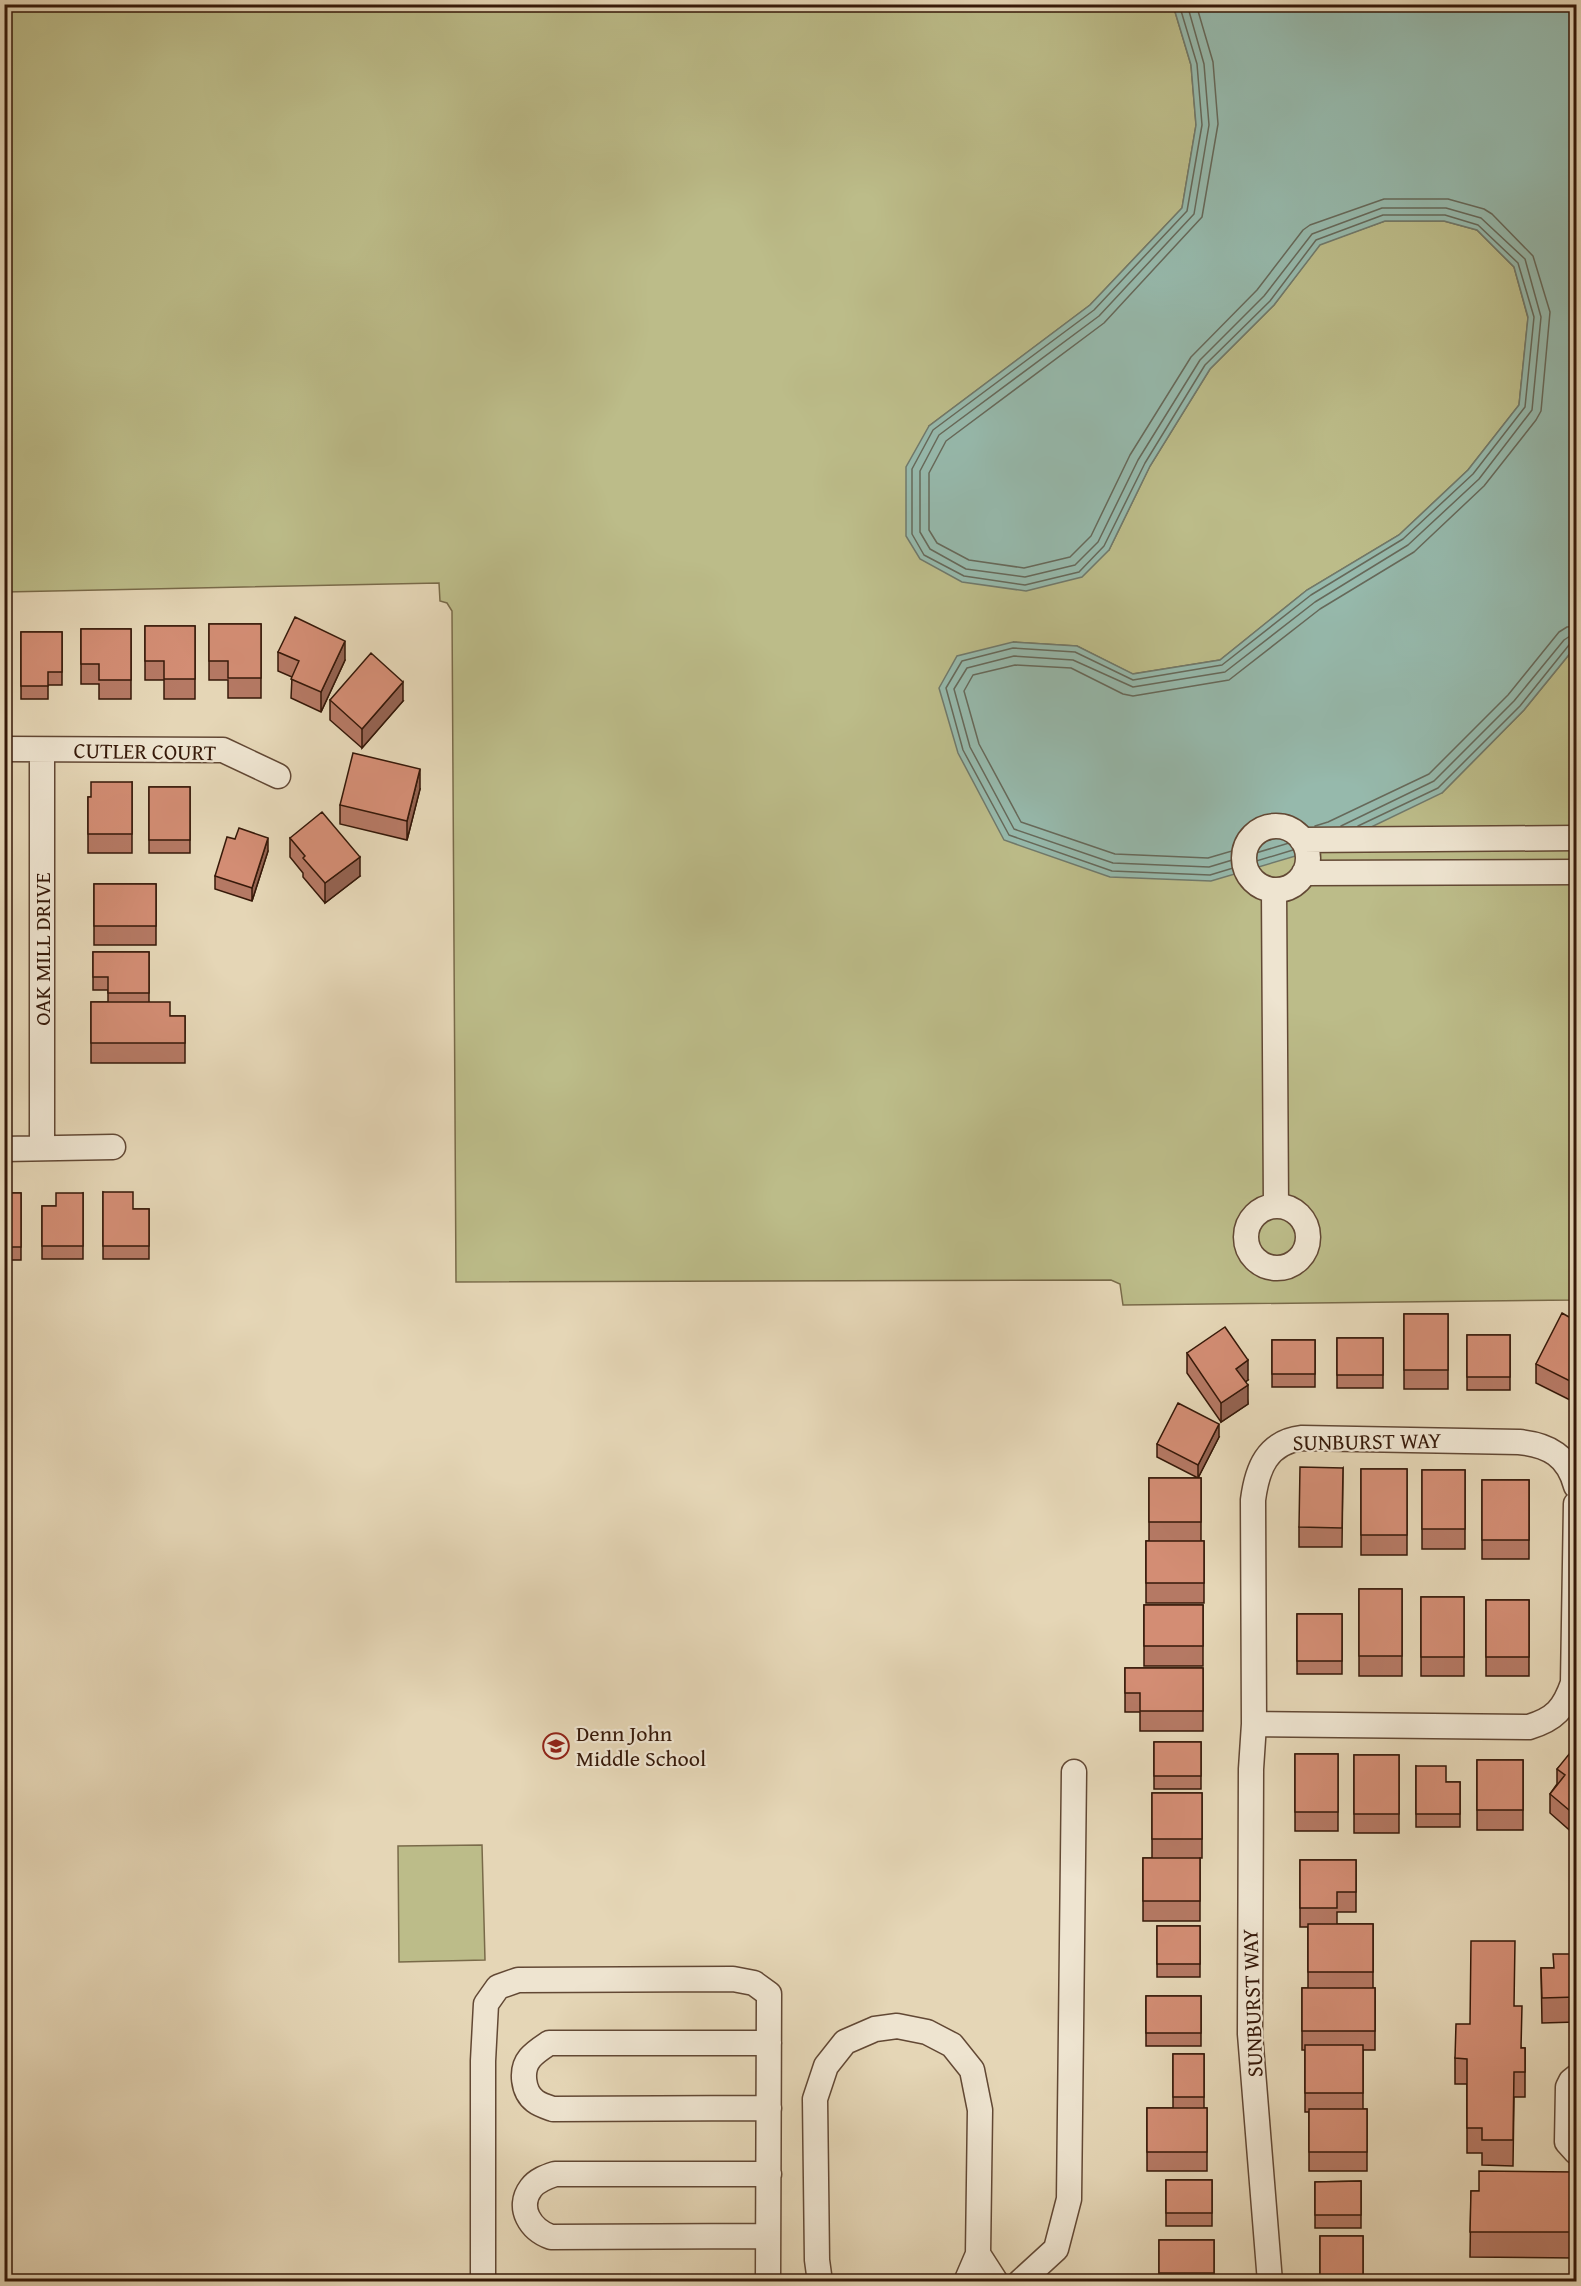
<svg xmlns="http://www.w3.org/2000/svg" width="1581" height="2286" font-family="'Gentium Book Plus',serif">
  <rect width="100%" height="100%" fill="#e5d6b6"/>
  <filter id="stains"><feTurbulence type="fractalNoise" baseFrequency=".00333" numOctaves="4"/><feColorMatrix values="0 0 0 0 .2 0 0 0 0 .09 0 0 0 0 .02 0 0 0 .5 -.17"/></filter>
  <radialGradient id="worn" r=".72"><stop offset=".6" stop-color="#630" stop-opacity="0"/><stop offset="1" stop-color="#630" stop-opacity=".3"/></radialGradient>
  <path fill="#bcbc89" stroke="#796a49" stroke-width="1.5" d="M5,5H1173L1191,65L1196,125L1182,208L1090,305L929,426L1109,550L1150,466L1210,369L1274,305L1320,244L1385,221H1444L1477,230L1514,267L1528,318L1519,405L1468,470L1399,535L1307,590L1220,660L1132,674L1077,646L1013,642L1442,793L1524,710L1576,646V1300L1123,1305L1120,1284L1111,1280L456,1282L452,611L447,603L440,601L439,583L5,592Z
    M482,1845L485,1960L399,1962L398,1846Z"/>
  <path fill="#96b9ac" stroke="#70796b" stroke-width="1.5" d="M1173,5H1576V646L1524,710L1442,793L1336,844L1211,881L1110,877L1004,840L958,753L939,688L957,656L1013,642L1077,646L1133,674L1220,660L1307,590L1399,535L1468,470L1519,405L1528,317L1514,267L1477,230L1444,221H1385L1320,245L1274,305L1210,369L1150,466L1109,550L1082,577L1026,591L962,582L920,559L906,536V467L929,426L1090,305L1182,208L1196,125L1191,65Z"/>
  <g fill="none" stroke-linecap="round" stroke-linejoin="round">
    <path stroke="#66695a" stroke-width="1.5" d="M1179,4L1197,64L1202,125L1187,211L1094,310L933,430L912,469V534L924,555L964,576L1025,585L1079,572L1104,546L1145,463L1205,365L1270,301L1316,240L1383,215H1445L1478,225L1518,263L1534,317L1525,407L1473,474L1403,539L1311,595L1222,665L1133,680L1075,652L1013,648L962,661L946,688L963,750L1009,835L1112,871L1210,875L1293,850
      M1187,4L1204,64L1209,125L1194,214L1099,316L939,435L920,471V532L930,549L966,569L1025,577L1075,565L1098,542L1138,460L1200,360L1264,296L1312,234L1382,208H1446L1481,218L1525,259L1541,317L1532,410L1479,479L1408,545L1315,602L1225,672L1133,687L1073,660L1014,656L967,668L954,689L970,747L1014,829L1113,863L1209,867L1289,843
      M1196,4L1213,62L1218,124L1202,217L1104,323L946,441L929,473V530L937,543L969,560L1024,568L1070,557L1091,536L1130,455L1191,357L1257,290L1303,230L1310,225L1384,199H1448L1484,209L1492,214L1533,256L1550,312L1541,411L1536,420L1484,486L1414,552L1320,609L1229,680L1133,696L1123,694L1071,668L1015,665L973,675L964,691L979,744L1021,822L1115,854L1208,858L1290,834
      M1315,826L1328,822L1429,774L1508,695L1559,632L1567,627L1576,626
      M1341,826L1434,781L1514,701L1564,640L1570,636L1576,635
      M1358,826L1438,788L1520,706L1569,645L1576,642"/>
    <g stroke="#624834" stroke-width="27">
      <path id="minor" d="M4,749L223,750L278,776
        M42,750V1148
        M1244 858a32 32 0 1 1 64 0a32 32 0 1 1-64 0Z
        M1302,840L1576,838
        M1304,873L1576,872
        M1274,890L1276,1206
        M4,1149L113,1147
        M1246 1237a31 31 0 1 1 62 0a31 31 0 1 1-62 0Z
        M1254,1724L1529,1727C1555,1719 1564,1709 1573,1683L1576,1504
        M1576,2077L1571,2081L1568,2087L1567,2142L1576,2152
        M769,2108L553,2109C547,2107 540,2105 535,2101C523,2092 520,2070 530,2058C535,2052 543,2047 549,2043H769
        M768,2236L551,2237C531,2230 516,2208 531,2188C537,2180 546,2177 555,2174H769
        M978,2254L996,2282
        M483,2282V2061L486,2004L498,1987L518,1980L733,1979L754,1983L769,1994L768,2282
        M820,2282L817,2260L815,2099L826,2066L845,2042L875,2029L897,2026L927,2032L952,2045L972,2070L980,2110L978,2254L966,2282
        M1020,2282L1056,2249L1069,2199L1074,1772
        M1270,2282L1250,2034L1251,1769L1254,1724L1253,1500C1257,1469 1267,1442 1302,1438L1519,1442C1549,1445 1568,1456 1576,1486"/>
    </g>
    <use href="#minor" stroke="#eee4d0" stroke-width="24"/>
  </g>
  <path fill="#b57964" stroke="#361909" stroke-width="1.5" d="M209,624H261V698H228V680H209Z
    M145,626H195V699H164V680H145Z
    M81,629H131V699H99V684H81Z
    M21,632H62V685H48V699H21Z
    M278,652L345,660L321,712L291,698L292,677L278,671Z
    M330,700L403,701L362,748L330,720Z
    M132,782V853H88V797H91Z
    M149,787H190V853H149Z
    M420,789L407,840L340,824V805Z
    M290,838L360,876L325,903L303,877V873L290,857Z
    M235,839L268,851L252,901L215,889V876Z
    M94,884H156V945H94Z
    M93,952H149V1002L170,1016H185V1063H91V1002H108V990H93Z
    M103,1192L133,1209H149V1259H103Z
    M4,1193H21V1260H4Z
    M83,1193V1259H42V1206H56Z
    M1404,1314H1448V1389H1404Z
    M1576,1321V1403L1536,1383V1364Z
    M1467,1335H1510V1390H1467Z
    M1337,1338H1383V1388H1337Z
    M1272,1340H1315V1387H1272Z
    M1187,1353L1248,1380L1245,1382L1248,1404L1221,1422L1187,1373Z
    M1219,1437L1198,1478L1157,1457V1444Z
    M1343,1468L1342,1547H1299V1527Z
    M1361,1469H1407V1555H1361Z
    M1422,1470H1465V1549H1422Z
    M1149,1478H1201V1541H1204V1603H1146V1541H1149Z
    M1482,1480H1529V1559H1482Z
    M1359,1589H1402V1676H1359Z
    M1421,1597H1464V1676H1421Z
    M1486,1600H1529V1676H1486Z
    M1144,1605H1203V1666H1144Z
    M1297,1614H1342V1674H1297Z
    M1125,1668H1203V1731H1140V1712H1125Z
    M1154,1742H1201V1789H1154Z
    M1576,1750V1833L1575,1835L1550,1813V1794L1557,1784V1769Z
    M1295,1754H1338V1831H1295Z
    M1354,1755H1399V1833H1354Z
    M1477,1760H1523V1830H1477Z
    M1416,1766L1446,1782H1460V1827H1416Z
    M1152,1793H1202V1858H1200V1921H1143V1858H1152Z
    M1300,1860H1356V1912H1337V1924H1373V1988H1375V2050H1363V2109H1367V2171H1309V2112H1305V2050H1302V1988H1308V1927H1300Z
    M1157,1926H1200V1977H1157Z
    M1576,1954V2022L1542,2023L1541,1968H1553Z
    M1146,1996H1201V2046H1146Z
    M1514,2006L1521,2048H1525V2097H1514L1513,2166L1482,2165V2153H1467V2084H1455V2058L1470,2024Z
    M1173,2054H1204V2108H1207V2171H1147V2108H1173Z
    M1576,2172V2258L1470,2257L1471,2191H1479Z
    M1166,2180H1212V2226H1166Z
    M1361,2181V2228H1315V2182Z
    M1320,2236H1363V2282H1320Z
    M1159,2240H1214V2282H1159Z"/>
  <path fill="#946351" stroke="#361909" stroke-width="1.5" d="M345,641V660L321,712V692Z
    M403,682V701L362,748V729Z
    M420,769V789L407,840V821Z
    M268,838V851L252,901V888Z
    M360,857V876L325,903V883Z
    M1248,1360V1380L1236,1388V1369Z
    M1248,1385V1404L1221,1422V1403Z
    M1219,1424V1437L1198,1478V1465Z
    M1576,1814V1833L1575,1835V1815Z"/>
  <path fill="#d38d74" stroke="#361909" stroke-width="1.5" d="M295,617L345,641L321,692L291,679L299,661L278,652Z
    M209,624H261V678H228V661H209Z
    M145,626H195V679H164V661H145Z
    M81,629H131V680H99V664H81Z
    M21,632H62V672H48V686H21Z
    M371,653L403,682L362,729L330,700Z
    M353,753L420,769L407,821L340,805Z
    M91,782H132V834H88V797H91Z
    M149,787H190V840H149Z
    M322,812L360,857L325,883L303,858L305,856L290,838Z
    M239,828L268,838L252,888L215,876L227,837L235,839Z
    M94,884H156V926H94Z
    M93,952H149V993H108V977H93Z
    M91,1002H170V1016H185V1043H91Z
    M103,1192H133V1209H149V1246H103Z
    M4,1193H21V1247H4Z
    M56,1193H83V1246H42V1206H56Z
    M1562,1313L1576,1321V1384L1536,1364Z
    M1404,1314H1448V1370H1404Z
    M1225,1327L1248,1360L1236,1369L1248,1385L1221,1403L1187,1353Z
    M1467,1335H1510V1377H1467Z
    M1337,1338H1383V1375H1337Z
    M1272,1340H1315V1374H1272Z
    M1178,1403L1219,1424L1198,1465L1157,1444Z
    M1300,1467L1343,1468L1342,1528L1299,1527Z
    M1361,1469H1407V1535H1361Z
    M1422,1470H1465V1529H1422Z
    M1149,1478H1201V1522H1149Z
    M1482,1480H1529V1540H1482Z
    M1146,1541H1204V1583H1146Z
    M1359,1589H1402V1656H1359Z
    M1421,1597H1464V1657H1421Z
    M1486,1600H1529V1657H1486Z
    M1144,1605H1203V1646H1144Z
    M1297,1614H1342V1661H1297Z
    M1125,1668H1203V1711H1140V1693H1125Z
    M1154,1742H1201V1776H1154Z
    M1574,1748L1576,1750V1814L1575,1815L1550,1794L1565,1775L1557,1769Z
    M1295,1754H1338V1812H1295Z
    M1354,1755H1399V1814H1354Z
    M1477,1760H1523V1810H1477Z
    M1416,1766H1446V1782H1460V1814H1416Z
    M1152,1793H1202V1839H1152Z
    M1143,1858H1200V1901H1143Z
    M1300,1860H1356V1892H1337V1908H1300Z
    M1308,1924H1373V1972H1308Z
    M1157,1926H1200V1964H1157Z
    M1471,1941H1515L1514,2006H1522L1521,2048H1525V2072H1514L1513,2140H1482V2128H1467V2059L1455,2058L1456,2024H1470Z
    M1553,1954H1576V1997L1542,1998L1541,1968H1554Z
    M1302,1988H1375V2031H1302Z
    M1146,1996H1201V2033H1146Z
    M1305,2045H1363V2093H1305Z
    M1173,2054H1204V2097H1173Z
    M1147,2108H1207V2152H1147Z
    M1309,2109H1367V2152H1309Z
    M1479,2171L1576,2172V2232H1470L1471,2191H1479Z
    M1166,2180H1212V2213H1166Z
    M1361,2181V2215H1315V2182Z
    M1320,2236H1363V2281H1320Z
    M1159,2240H1214V2273H1159Z"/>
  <defs>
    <g id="school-ring" transform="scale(1.35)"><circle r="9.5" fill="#eee4d0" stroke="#8f2418" stroke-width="1.5"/><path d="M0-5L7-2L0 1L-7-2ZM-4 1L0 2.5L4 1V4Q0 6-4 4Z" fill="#8f2418"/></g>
  </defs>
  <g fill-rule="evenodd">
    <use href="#school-ring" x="556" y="1746"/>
  </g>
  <g text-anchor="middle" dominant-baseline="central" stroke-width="4.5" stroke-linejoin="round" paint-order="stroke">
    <g font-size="22" fill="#361909" stroke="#eee4d0">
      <text transform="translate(145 751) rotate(1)">CUTLER COURT</text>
      <text transform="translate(42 949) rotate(-90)">OAK MILL DRIVE</text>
      <text transform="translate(1367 1441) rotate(-1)">SUNBURST WAY</text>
      <text transform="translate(1252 2003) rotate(-92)">SUNBURST WAY</text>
    </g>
    <g font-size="22" fill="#361909" stroke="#eee4d0" text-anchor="start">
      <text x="576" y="1733">Denn John<tspan x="576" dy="25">Middle School</tspan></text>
    </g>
  </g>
  <rect width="1581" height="2286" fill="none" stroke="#e5d6b6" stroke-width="24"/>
  <rect x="6" y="6" width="1569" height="2274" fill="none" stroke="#361909" stroke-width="3"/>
  <rect x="12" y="12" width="1557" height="2262" fill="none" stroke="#361909" stroke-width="1.5"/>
  <rect width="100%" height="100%" filter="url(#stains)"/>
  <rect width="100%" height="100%" fill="url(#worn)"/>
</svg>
